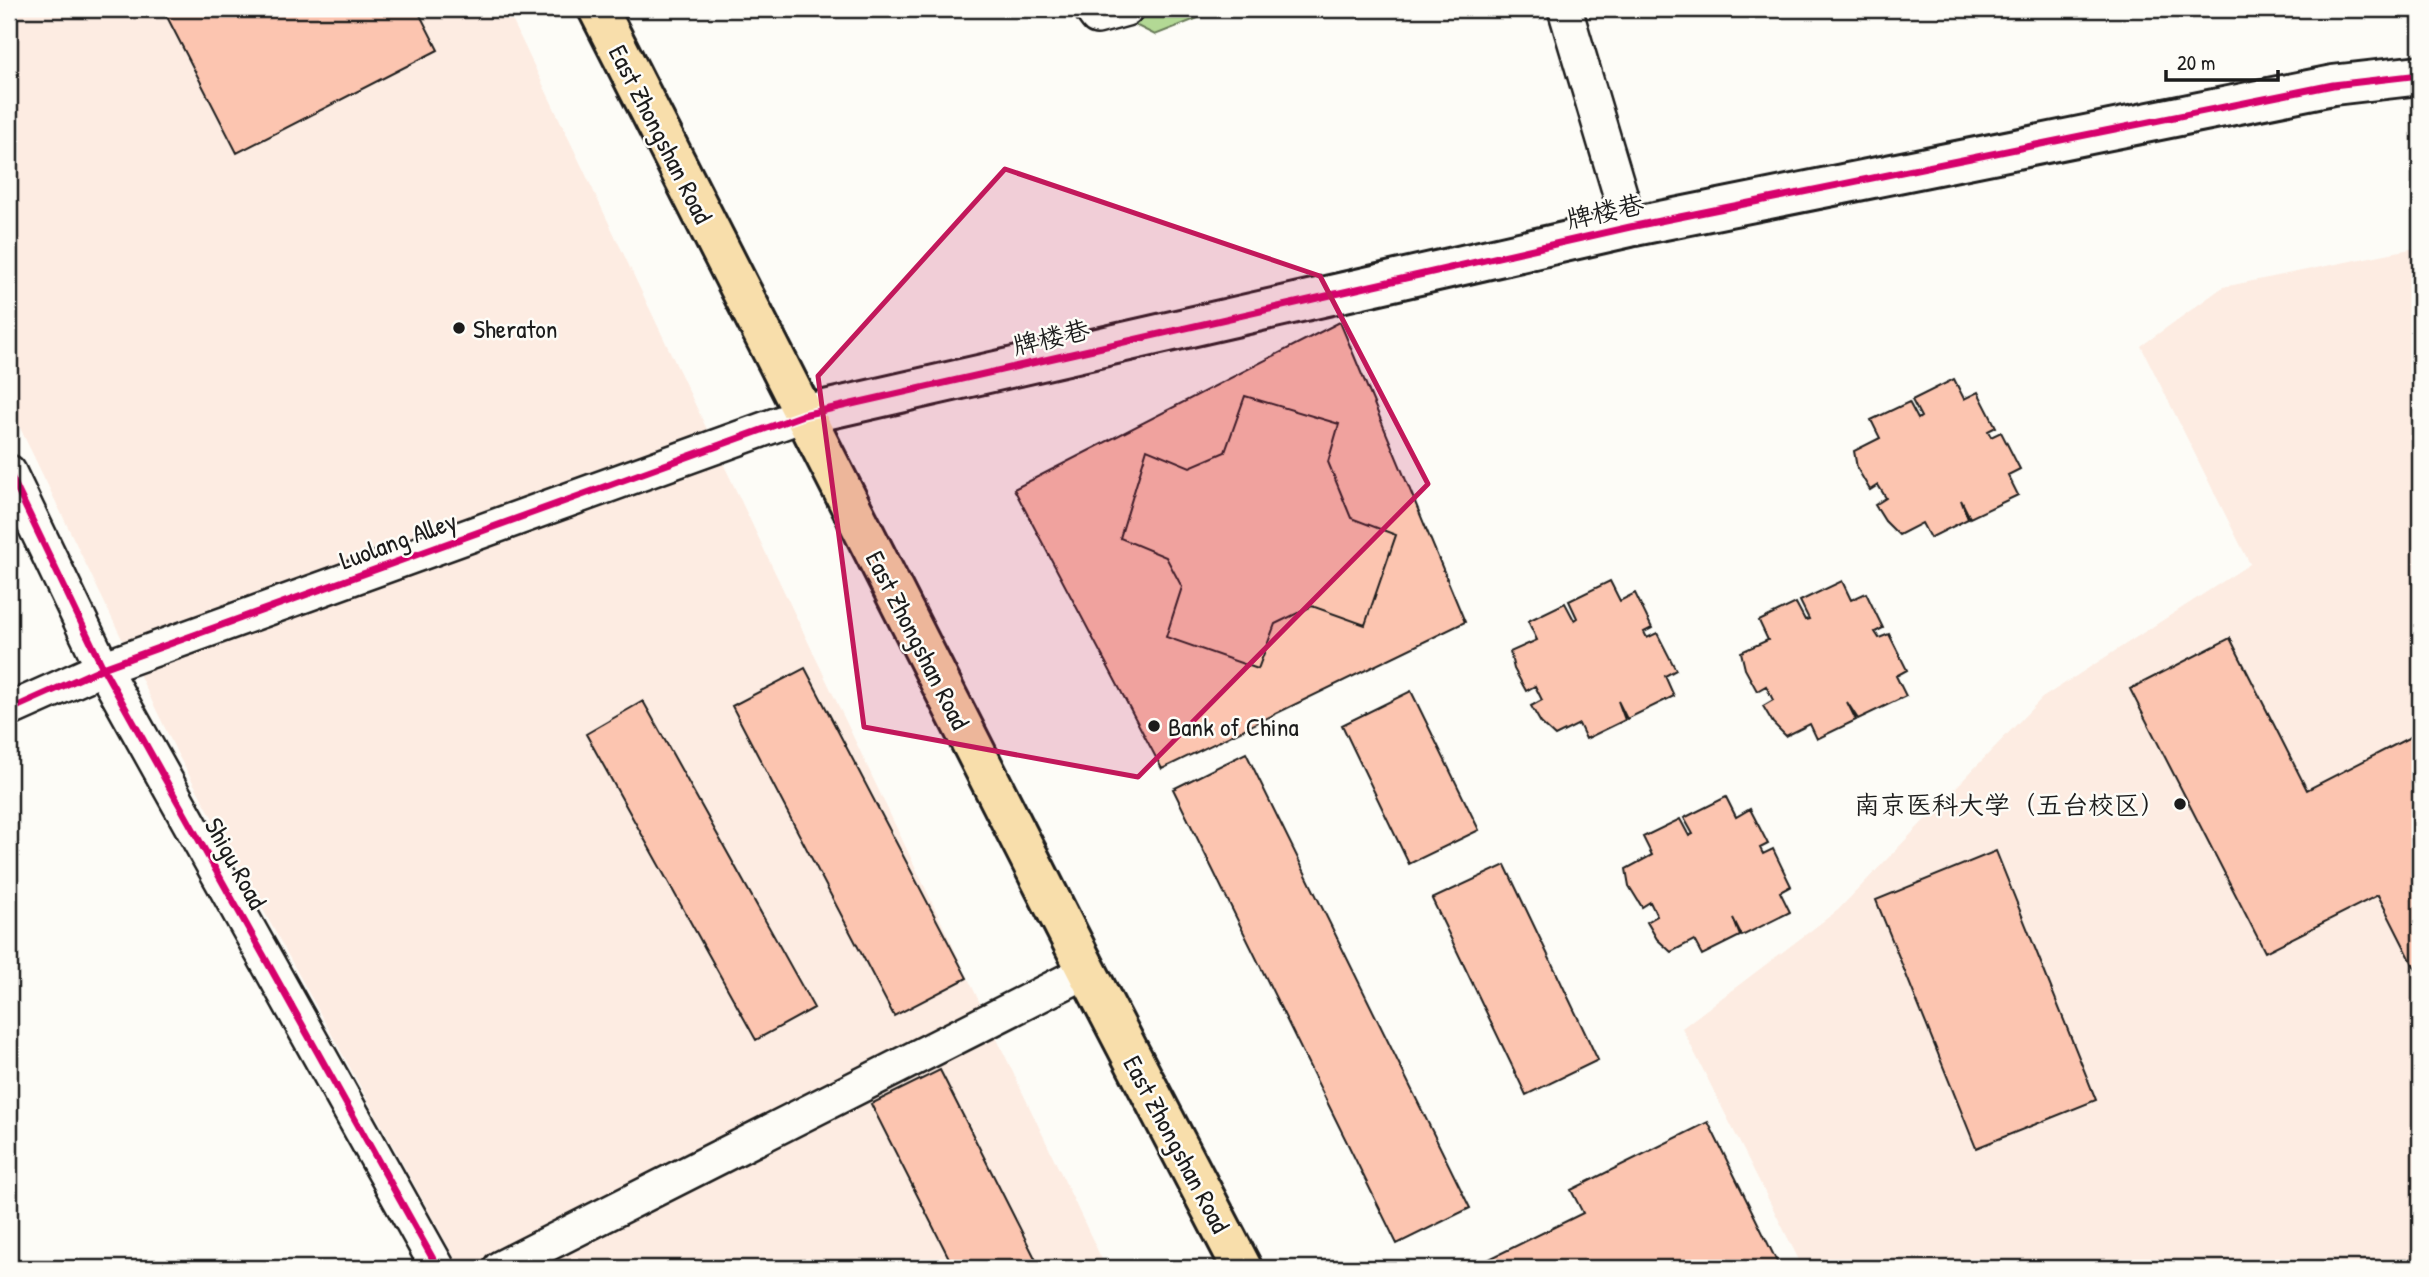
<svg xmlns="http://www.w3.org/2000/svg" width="2429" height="1277" font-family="'Patrick Hand','LXGW WenKai TC',sans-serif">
  <rect width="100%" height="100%" fill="#fdfcf7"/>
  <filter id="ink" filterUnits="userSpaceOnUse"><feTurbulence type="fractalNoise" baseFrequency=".0143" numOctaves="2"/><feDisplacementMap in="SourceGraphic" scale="14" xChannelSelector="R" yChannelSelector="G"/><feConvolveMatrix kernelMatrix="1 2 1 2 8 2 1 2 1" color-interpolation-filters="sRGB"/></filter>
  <g filter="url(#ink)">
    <path fill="#fdece2" d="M9,9H507L1106,1268H460L178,755L9,405Z
      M2420,247V1268H1803L1682,1028L1838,910L2042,698L2250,564L2141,346L2223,287Z"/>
    <path fill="#b3d995" stroke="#687a58" stroke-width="2" d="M1103,9H1221L1155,35Z"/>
    <path fill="#fcc5b0" stroke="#1c1c1c" stroke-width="2" d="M163,9H417L438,50L237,153Z
      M1340,322L1465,622L1162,769L1014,489Z
      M1954,379L1964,399L1978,392L1996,427L1988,431L1991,437L2001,432L2020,469L2008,475L2018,495L1970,518L1961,500L1968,519L1930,538L1922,523L1899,535L1885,521L1875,505L1886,498L1878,485L1870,490L1857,468L1854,451L1880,438L1871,420L1909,402L1918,419L1921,417L1912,400Z
      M1245,396L1339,424L1328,462L1351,518L1396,535L1365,625L1312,606L1275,624L1258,669L1166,637L1182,587L1166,557L1120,538L1147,449L1190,467L1225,452Z
      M1610,581L1620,601L1635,593L1652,628L1644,632L1647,638L1657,633L1676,670L1665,676L1674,696L1627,719L1618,701L1625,720L1586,739L1579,724L1555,736L1541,723L1531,706L1542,700L1535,686L1526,691L1514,669L1510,652L1537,640L1528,621L1565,603L1574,620L1577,618L1569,601Z
      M1842,581L1851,600L1866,593L1883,628L1875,632L1879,638L1889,634L1907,670L1896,676L1906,696L1858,719L1847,702L1856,720L1817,739L1810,724L1786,736L1773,723L1763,706L1773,700L1766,686L1757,691L1745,669L1741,652L1768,640L1759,621L1796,603L1805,620L1809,619L1800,601Z
      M2230,638L2307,790L2420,732V978L2378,895L2265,952L2130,689Z
      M805,668L967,978L894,1016L732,706Z
      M1411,691L1479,830L1409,864L1342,725Z
      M643,701L814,1008L756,1040L586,734Z
      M1246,753L1470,1208L1397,1244L1173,789Z
      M1726,797L1736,817L1750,809L1768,844L1760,848L1763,854L1773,849L1791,886L1780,892L1790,912L1742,936L1733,918L1740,936L1702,955L1694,940L1671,952L1657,939L1647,922L1657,916L1650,902L1642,907L1629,886L1626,869L1652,855L1643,837L1680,819L1689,836L1693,834L1684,818Z
      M1996,851L2096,1100L1976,1148L1876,900Z
      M1505,865L1598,1060L1526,1095L1432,899Z
      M940,1070L1040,1268H954L871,1104Z
      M1708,1122L1780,1268H1471L1583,1213L1571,1190Z"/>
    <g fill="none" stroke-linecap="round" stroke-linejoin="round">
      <g stroke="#1c1c1c" stroke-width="38">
        <path id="street" d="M1091,9L1097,17L1126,9
          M1565,9L1630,227
          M9,472L103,668L438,1268
          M9,710L103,668L803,415
          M500,1268L1087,971"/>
      </g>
      <g stroke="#1c1c1c" stroke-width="44">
        <path id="secondary" d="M803,415L1630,227L2333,85L2420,75"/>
      </g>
      <g stroke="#1c1c1c" stroke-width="44">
        <path id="primary" d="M598,9L1087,971L1242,1268"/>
      </g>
      <use href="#street" stroke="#fdfcf7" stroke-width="33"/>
      <use href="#secondary" stroke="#fdfcf7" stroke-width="38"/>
      <use href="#primary" stroke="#f8deab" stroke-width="38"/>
      <g stroke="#fdfcf7" stroke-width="11">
        <path id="cycleway" d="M9,472L103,668L438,1268
          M9,710L103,668L803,415L1630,227L2333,85L2420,75"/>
      </g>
      <use href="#cycleway" stroke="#d6006c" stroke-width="7"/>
    </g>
  </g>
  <path fill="#c2185b" fill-opacity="0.2" stroke="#c2185b" stroke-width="5" stroke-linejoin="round" d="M1005,169L1320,276L1428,484L1138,777L864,727L818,376Z"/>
  <g fill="#1c1c1c" stroke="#fdfcf7" stroke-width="2.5">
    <circle cx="459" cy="328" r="7"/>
    <circle cx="1154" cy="726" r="7"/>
    <circle cx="2180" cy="804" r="7"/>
  </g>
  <g text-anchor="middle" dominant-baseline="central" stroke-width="5" stroke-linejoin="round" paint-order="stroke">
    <g font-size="26" fill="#1c1c1c" stroke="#fdfcf7">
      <text transform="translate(661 134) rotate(63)">East Zhongshan Road</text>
      <text transform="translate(1605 211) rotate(-12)">牌楼巷</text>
      <text transform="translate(1051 337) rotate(-13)">牌楼巷</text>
      <text transform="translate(398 540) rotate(-20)">Luolang Alley</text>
      <text transform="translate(918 640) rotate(63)">East Zhongshan Road</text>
      <text transform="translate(236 863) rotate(61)">Shigu Road</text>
      <text transform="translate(1177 1144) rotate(62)">East Zhongshan Road</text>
    </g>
    <g font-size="26" fill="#1c1c1c" stroke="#fdfcf7" text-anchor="start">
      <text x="473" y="328">Sheraton</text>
      <text x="1168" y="726">Bank of China</text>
      <text x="2166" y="804" text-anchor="end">南京医科大学（五台校区）</text>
    </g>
  </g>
  <rect width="2429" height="1277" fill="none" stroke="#fdfcf7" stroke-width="35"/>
  <rect x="18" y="18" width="2394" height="1242" fill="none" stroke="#1c1c1c" stroke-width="2.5" filter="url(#ink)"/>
  <path d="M2166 70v10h112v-10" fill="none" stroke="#1c1c1c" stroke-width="3.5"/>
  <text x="2177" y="70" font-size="21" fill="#1c1c1c" stroke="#fdfcf7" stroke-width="5" paint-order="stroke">20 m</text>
</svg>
